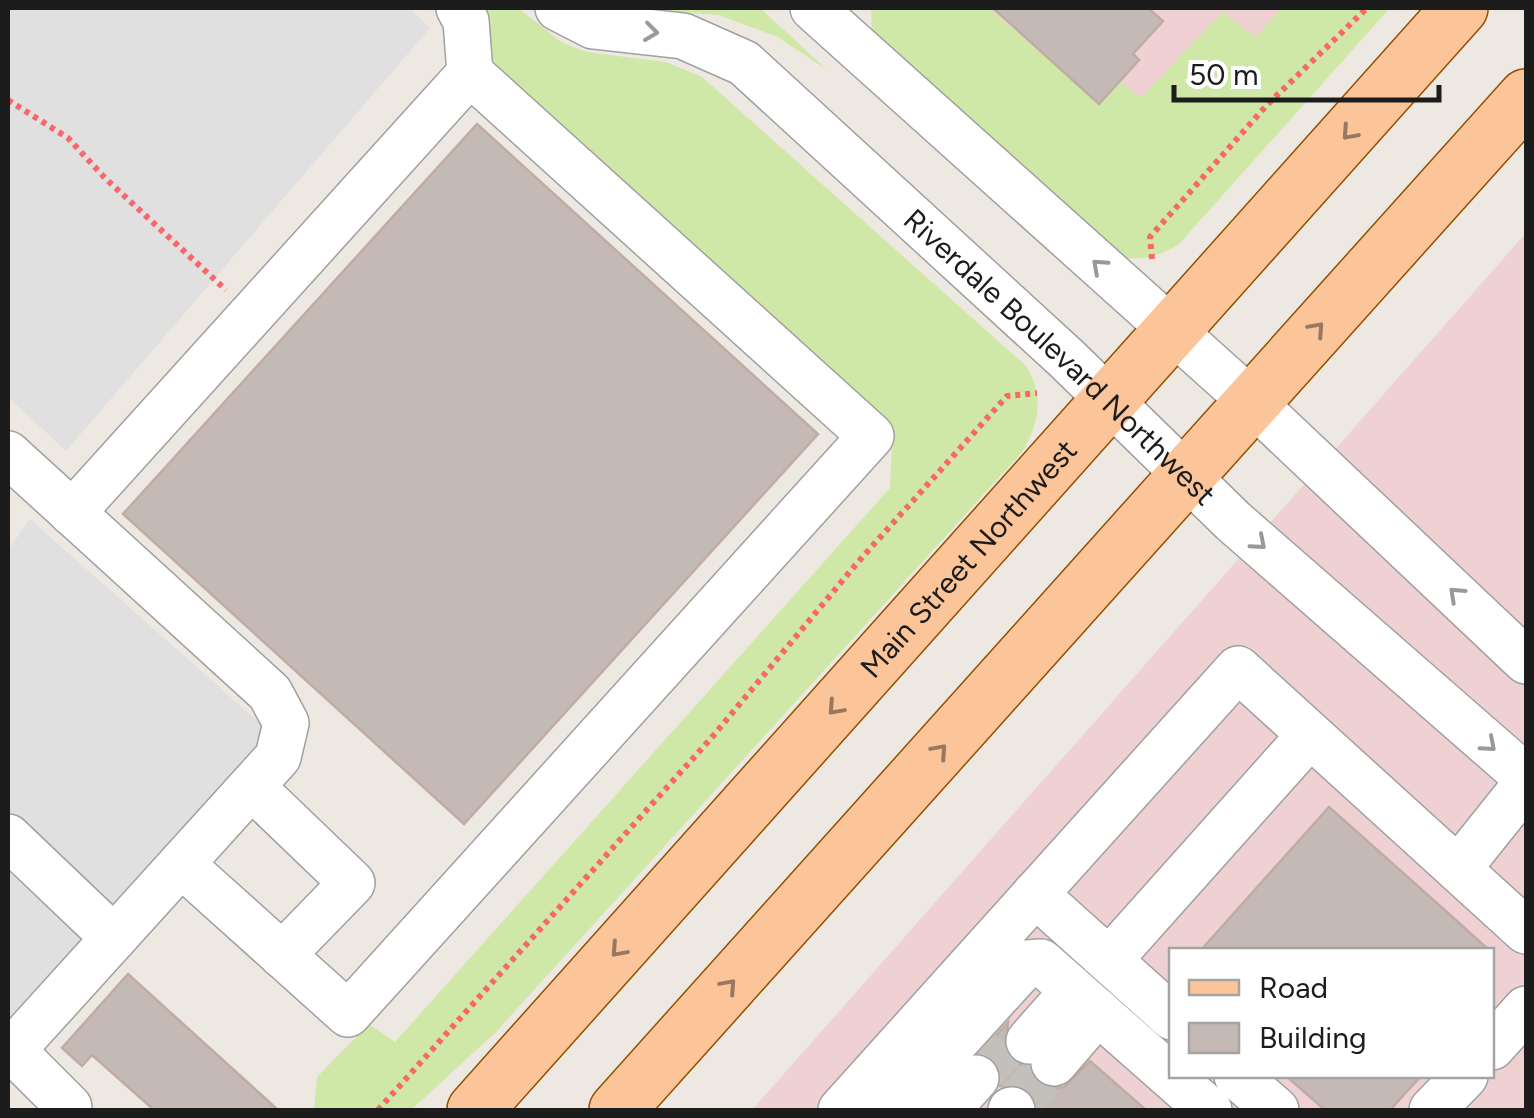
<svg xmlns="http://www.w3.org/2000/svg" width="1534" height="1118" font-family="Figtree,sans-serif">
  <rect width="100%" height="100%" fill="#ede8e1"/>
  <path fill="#efd0d3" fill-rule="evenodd" d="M968,8H1300L1147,172Z
    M1526,233V1110H752ZM1172,950H1492V1076H1172Z"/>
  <path fill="#cfe8a7" d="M469,8H518L561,42L586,52L666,62L702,77L1026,366C1044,396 1040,422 1022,452L495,1033L411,1110H314L317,1077L369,1024L395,1042L890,488L892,441L493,83Z
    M602,8H760L827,70L778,37L718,15Z
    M871,8H989L1097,102L1120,81L1141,98L1222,12L1255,37L1282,8H1390L1179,244C1157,258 1138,262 1112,255L872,32Z"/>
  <path fill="#e0e0e0" d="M8,8H409L430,28L66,451L8,397Z
    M30,519L272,734L8,1021V550Z"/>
  <path fill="#c5b9b5" stroke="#bfaca4" stroke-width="2.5" d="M993,8H1148L1163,21L1133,54L1139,60L1099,104Z
    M477,124L818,434L464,824L123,514Z
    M1329,807L1448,913L1489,950H1201Z
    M128,974L278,1110H154L92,1055L82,1066L62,1048Z
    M1008,1022L1005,1050L1012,1061L1029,1067L1038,1083L1050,1089L1064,1087L1090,1061L1146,1110H1038L1026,1088L1000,1086L1001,1069L981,1052Z
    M1286,1076H1421L1390,1110H1325Z"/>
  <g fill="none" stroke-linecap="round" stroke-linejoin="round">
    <path stroke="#c3bfba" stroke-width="45" stroke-dasharray="45 22" stroke-linecap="butt" d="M976,1078L1018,1031
      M1012,1110L1054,1063"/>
    <g stroke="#a0a0a0" stroke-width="48">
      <g id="minor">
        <path id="s1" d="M558,8L593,26L683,36L744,63L1067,359L1233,521L1526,777"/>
        <path d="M813,8L1251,401L1526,661"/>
        <path d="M8,454L270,693L286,723L278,757L8,1055"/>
        <path d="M72,513L470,73L466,21L459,8"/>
        <path d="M252,787L352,883L282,955"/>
        <path d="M8,837L114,938"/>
        <path d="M181,864L348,1014L871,436L470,73"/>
        <path d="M1458,869L1526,784"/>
        <path d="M1035,894L1172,1017"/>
        <path d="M1109,960L1310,735"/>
        <path d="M1029,1041L1073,991"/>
        <path d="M1492,1047L1526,1009"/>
        <path d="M12,1050L69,1107"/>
        <path d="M1054,1063L1098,1012"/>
        <path d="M1237,1076L1276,1110"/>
        <path d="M841,1110L1238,669L1526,931"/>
        <path d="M893,1110L1027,963L1041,962L1209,1110"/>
        <path d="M947,1110L976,1078"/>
        <path d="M1011,1110H1012"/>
        <path d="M1432,1110L1465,1076"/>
      </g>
    </g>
    <g stroke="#925001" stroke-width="58">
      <g id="major">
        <path id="s2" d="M475,1110L1460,8"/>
        <path d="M617,1110L1526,97"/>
      </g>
    </g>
    <path stroke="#f8676a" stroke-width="6" stroke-dasharray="5 5" stroke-linecap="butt" d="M8,100L68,138L106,179L226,290
      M1152,259L1150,237L1267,105L1367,8
      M378,1110L713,736L858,562L1007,396L1037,393"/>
    <use href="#minor" stroke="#fff" stroke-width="45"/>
    <use href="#major" stroke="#fbc499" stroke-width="55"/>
  </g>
  <defs><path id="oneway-chevron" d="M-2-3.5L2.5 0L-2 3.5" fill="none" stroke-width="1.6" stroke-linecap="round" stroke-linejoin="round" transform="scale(2.5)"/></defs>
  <g stroke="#999">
    <use href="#oneway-chevron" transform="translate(651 32) rotate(7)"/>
    <use href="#oneway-chevron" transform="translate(1099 266) rotate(-138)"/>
    <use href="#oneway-chevron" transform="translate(1259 543) rotate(41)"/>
    <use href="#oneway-chevron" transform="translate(1456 594) rotate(-137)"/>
    <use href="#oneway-chevron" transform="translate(1489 745) rotate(41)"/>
  </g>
  <g stroke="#977861">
    <use href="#oneway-chevron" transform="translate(1349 133) rotate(132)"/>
    <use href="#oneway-chevron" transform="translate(1317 329) rotate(-48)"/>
    <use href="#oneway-chevron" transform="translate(835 708) rotate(132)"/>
    <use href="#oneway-chevron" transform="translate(940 751) rotate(-48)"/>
    <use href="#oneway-chevron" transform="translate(618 950) rotate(132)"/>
    <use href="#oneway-chevron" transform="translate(729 986) rotate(-48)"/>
  </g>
  <g text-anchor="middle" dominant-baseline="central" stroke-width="9" stroke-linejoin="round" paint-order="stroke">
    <g font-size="30" fill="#1c1c1c" stroke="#fff">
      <text stroke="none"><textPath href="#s1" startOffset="628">Riverdale Boulevard Northwest</textPath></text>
      <text stroke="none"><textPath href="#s2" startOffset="740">Main Street Northwest</textPath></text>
    </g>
  </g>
  <rect width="1534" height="1118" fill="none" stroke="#1c1c1c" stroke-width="20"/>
  <rect x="1169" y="948" width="325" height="130" fill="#ffffff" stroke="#a4a4a4" stroke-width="2.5"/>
  <rect x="1189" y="980" width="50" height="15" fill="#fbc499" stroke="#a4a4a4" stroke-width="2.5"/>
  <text x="1259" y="998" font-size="30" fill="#1c1c1c">Road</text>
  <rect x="1189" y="1023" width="50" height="30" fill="#c5b9b5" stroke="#a4a4a4" stroke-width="2.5"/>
  <text x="1259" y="1048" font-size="30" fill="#1c1c1c">Building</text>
  <path d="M1174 85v15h265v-15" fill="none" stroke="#1c1c1c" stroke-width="5"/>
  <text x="1189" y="85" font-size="30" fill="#1c1c1c" stroke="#ffffff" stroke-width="8" paint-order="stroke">50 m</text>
</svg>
